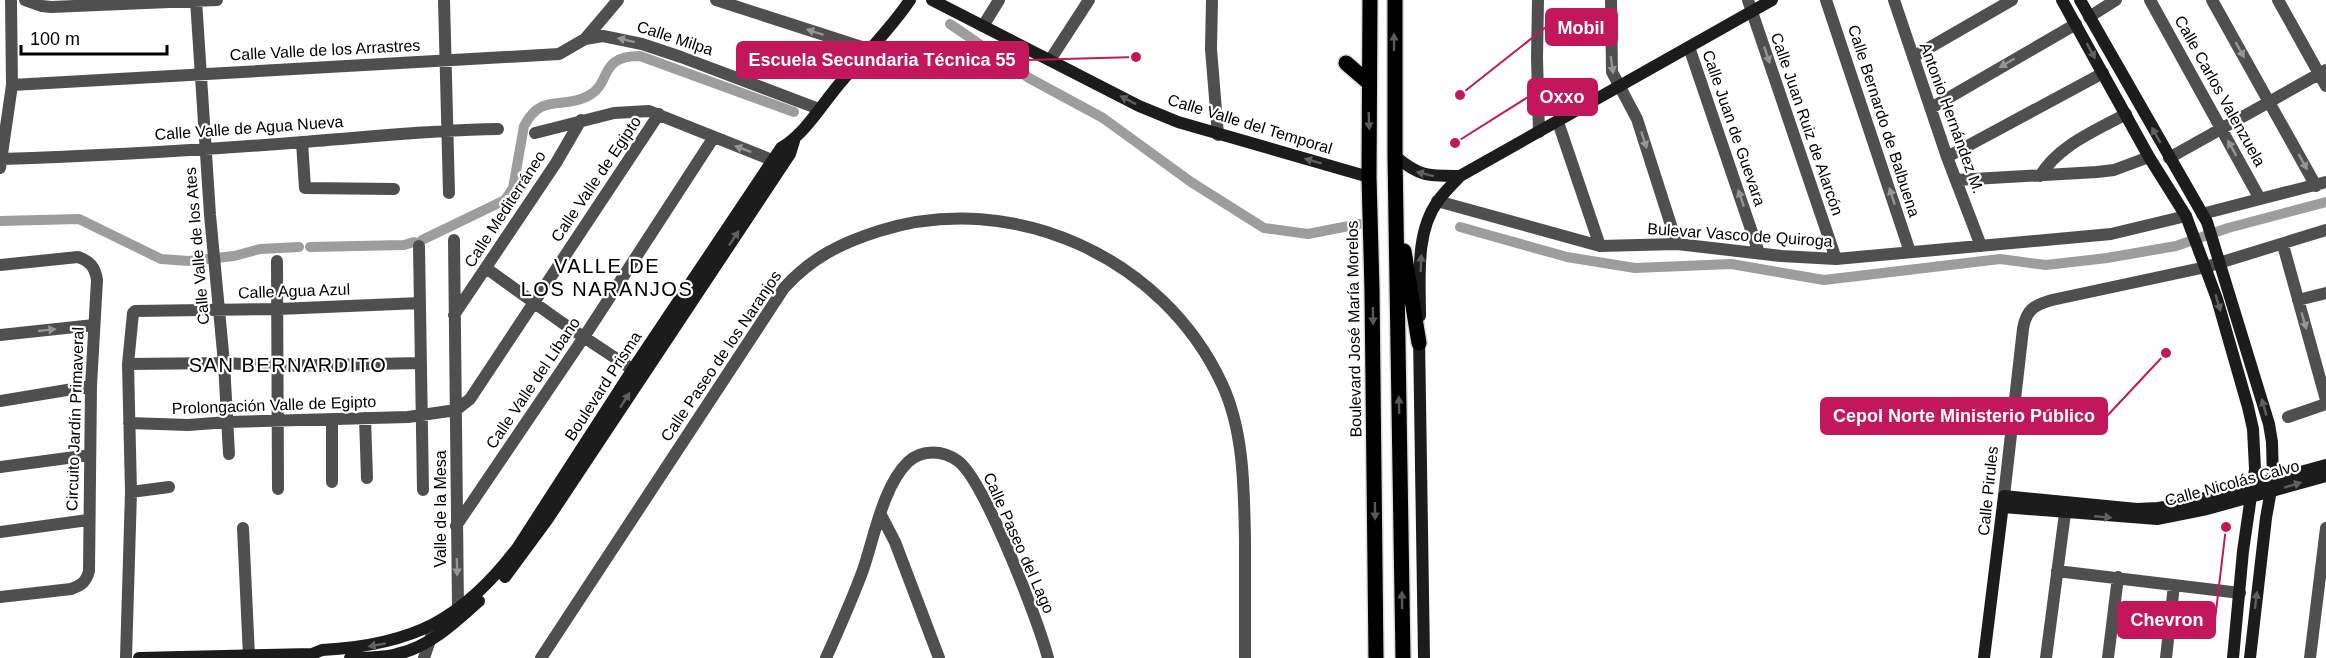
<svg xmlns="http://www.w3.org/2000/svg" width="2326" height="658" font-family="Arial,sans-serif">
  <rect width="100%" height="100%" fill="#fff"/>
  <g fill="none" stroke-linecap="round" stroke-linejoin="round">
    <path stroke="#9d9d9d" stroke-width="10" d="M950,24L1029,78L1103,118L1191,182L1264,228L1308,234L1359,224
      M0,221L79,219L161,259L189,261L234,256L260,249L299,247
      M1460,227L1567,257L1635,268L1731,264L1824,280L2000,259L2046,265L2107,258L2176,246L2228,228L2326,202
      M422,240L505,200L513,188L524,126C542,92 562,110 588,96C613,83 597,56 640,56L794,112
      M310,247L404,245L414,242"/>
    <g stroke="#dbdbdb" stroke-width="18">
      <path id="primary" d="M1370,0L1369,177L1372,290L1376,658
        M1395,0V156L1403,658
        M1346,63L1368,82
        M1404,251L1419,343"/>
    </g>
    <path stroke="#4f4f4f" stroke-width="12" d="M25,0L42,6L51,7L217,0
      M196,0L210,215L224,363L229,454
      M444,0L449,193
      M716,0L871,50
      M1212,0L1211,49L1218,135
      M1538,0L1537,58L1539,132
      M1611,0L1612,72L1637,119L1677,244
      M1748,0L1836,259
      M1826,0L1910,252
      M1894,0L1947,157L1981,246
      M2150,0L2260,199
      M2212,0L2316,186
      M2278,0L2326,86
      M2089,17L2116,0
      M983,26L999,0
      M585,39L603,36L642,44L681,57L819,109
      M1689,47L1759,253
      M1913,57L2012,0
      M1050,60L1089,0
      M12,85L559,54L585,39L618,0
      M1931,108L2076,24
      M1558,122L1600,246
      M535,133L614,113L649,111L782,164
      M302,142L305,188L394,189
      M1947,157L2103,73
      M2169,158L2326,70
      M2,159C103,156 203,150 303,142C368,137 433,130 498,129
      M0,168L12,85L11,0
      M2040,176C2059,145 2095,131 2126,114
      M1956,180L2097,172L2114,170L2149,157
      M1437,201L1600,246L1677,244L1781,256L1836,259L2111,234L2186,216
      M2202,214L2326,182
      M454,240L458,608
      M2283,245L2326,400
      M419,246L423,490
      M277,261L278,489
      M0,265L78,257C90,261 95,267 97,280L91,386L89,571C86,582 82,585 71,589L0,597
      M486,268L561,322L641,375
      M2298,300L2326,293
      M454,315L556,163L581,120
      M0,335L94,325
      M128,364L224,363L278,366L421,363
      M0,401L91,386
      M2288,417L2326,404
      M365,418L367,478
      M332,420V482
      M129,423L188,425L228,422L408,417L456,410L470,399L659,114
      M0,467L90,455
      M131,492L169,487
      M2004,496L2023,329C2026,310 2034,305 2052,300L2206,267L2326,230
      M881,515L895,542L939,658
      M456,526L584,337L714,137
      M243,528L249,656
      M0,532L88,520
      M2057,571L2240,593
      M126,658L131,492L128,364L133,313L135,311L278,309L420,303
      M424,658L432,634
      M541,658L784,288C811,258 841,243 879,231C1013,189 1163,257 1222,384C1244,431 1244,488 1245,540C1245,579 1245,619 1245,658
      M826,658C839,629 852,600 863,570C874,538 883,486 908,462C922,449 943,450 958,461C984,480 1039,622 1048,658
      M2046,658L2065,513
      M2108,658L2118,577
      M2166,658L2174,585
      M2310,658L2326,528"/>
    <path stroke="#1c1c1c" stroke-width="12" d="M932,0L1139,106L1178,122L1369,177
      M2062,0L2149,157L2186,216L2217,299L2248,407L2253,429L2255,469L2243,551L2233,658
      M2080,0L2207,222L2269,424L2272,442L2273,479L2266,518L2250,658
      M1395,156C1420,177 1428,176 1460,176L1772,0
      M1420,316C1420,279 1415,232 1438,201C1444,192 1453,184 1460,176
      M1419,336L1424,658
      M2003,507L2157,519L2207,509L2326,476
      M505,577L547,520L790,154L794,141
      M139,658L312,654L322,650C413,645 463,620 518,547L633,369L781,148C806,133 822,104 841,82C864,55 890,30 910,0
      M350,658C365,658 382,658 397,654C428,648 456,622 479,601
      M1984,658L2004,496L2137,509L2158,508L2183,504L2326,465"/>
    <use href="#primary" stroke="#000" stroke-width="15"/>
  </g>
  <defs><path id="oneway-solid" d="M-6-.8H1V-3.2L6.5 0L1 3.2V.8H-6Z" transform="scale(1.5)"/></defs>
  <g fill="#959595">
    <use href="#oneway-solid" transform="translate(815 32) rotate(-162)"/>
    <use href="#oneway-solid" transform="translate(626 40) rotate(-166)"/>
    <use href="#oneway-solid" transform="translate(2240 50) rotate(61)"/>
    <use href="#oneway-solid" transform="translate(1767 55) rotate(71)"/>
    <use href="#oneway-solid" transform="translate(2007 63) rotate(150)"/>
    <use href="#oneway-solid" transform="translate(1612 65) rotate(82)"/>
    <use href="#oneway-solid" transform="translate(1644 140) rotate(72)"/>
    <use href="#oneway-solid" transform="translate(2232 148) rotate(-119)"/>
    <use href="#oneway-solid" transform="translate(743 149) rotate(-159)"/>
    <use href="#oneway-solid" transform="translate(2303 162) rotate(61)"/>
    <use href="#oneway-solid" transform="translate(1892 196) rotate(-108)"/>
    <use href="#oneway-solid" transform="translate(1741 198) rotate(-109)"/>
    <use href="#oneway-solid" transform="translate(2304 321) rotate(74)"/>
    <use href="#oneway-solid" transform="translate(47 330) rotate(-6)"/>
    <use href="#oneway-solid" transform="translate(457 567) rotate(89)"/>
  </g>
  <g fill="#595959">
    <use href="#oneway-solid" transform="translate(1394 42) rotate(-90)"/>
    <use href="#oneway-solid" transform="translate(1369 121) rotate(88)"/>
    <use href="#oneway-solid" transform="translate(1373 316) rotate(89)"/>
    <use href="#oneway-solid" transform="translate(1399 405) rotate(-91)"/>
    <use href="#oneway-solid" transform="translate(1375 511) rotate(89)"/>
    <use href="#oneway-solid" transform="translate(1402 600) rotate(-91)"/>
  </g>
  <g fill="#606060">
    <use href="#oneway-solid" transform="translate(2091 51) rotate(61)"/>
    <use href="#oneway-solid" transform="translate(1128 100) rotate(-152)"/>
    <use href="#oneway-solid" transform="translate(2156 135) rotate(-119)"/>
    <use href="#oneway-solid" transform="translate(1313 161) rotate(-164)"/>
    <use href="#oneway-solid" transform="translate(1425 174) rotate(-166)"/>
    <use href="#oneway-solid" transform="translate(734 238) rotate(-56)"/>
    <use href="#oneway-solid" transform="translate(1421 263) rotate(-88)"/>
    <use href="#oneway-solid" transform="translate(2218 303) rotate(73)"/>
    <use href="#oneway-solid" transform="translate(625 400) rotate(-57)"/>
    <use href="#oneway-solid" transform="translate(2264 407) rotate(-106)"/>
    <use href="#oneway-solid" transform="translate(2293 485) rotate(-16)"/>
    <use href="#oneway-solid" transform="translate(2103 517) rotate(5)"/>
    <use href="#oneway-solid" transform="translate(2256 600) rotate(-83)"/>
    <use href="#oneway-solid" transform="translate(377 645) rotate(170)"/>
  </g>
  <g text-anchor="middle" dominant-baseline="central" stroke-width="4.5" stroke-linejoin="round" paint-order="stroke">
    <g font-size="16" fill="#000" stroke="#fff">
      <text transform="translate(675 38) rotate(18)">Calle Milpa</text>
      <text transform="translate(325 50) rotate(-3)">Calle Valle de los Arrastres</text>
      <text transform="translate(2220 91) rotate(61)">Calle Carlos Valenzuela</text>
      <text transform="translate(1952 118) rotate(70)">Antonio Hernández M.</text>
      <text transform="translate(1884 121) rotate(72)">Calle Bernardo de Balbuena</text>
      <text transform="translate(1250 124) rotate(17)">Calle Valle del Temporal</text>
      <text transform="translate(1807 124) rotate(71)">Calle Juan Ruiz de Alarcón</text>
      <text transform="translate(249 128) rotate(-4)">Calle Valle de Agua Nueva</text>
      <text transform="translate(1734 128) rotate(71)">Calle Juan de Guevara</text>
      <text transform="translate(596 179) rotate(-56)">Calle Valle de Egipto</text>
      <text transform="translate(505 209) rotate(-57)">Calle Mediterráneo</text>
      <text transform="translate(1740 235) rotate(4)">Bulevar Vasco de Quiroga</text>
      <text transform="translate(197 246) rotate(-95)">Calle Valle de los Ates</text>
      <text transform="translate(294 291) rotate(-2)">Calle Agua Azul</text>
      <text transform="translate(1354 329) rotate(-91)">Boulevard José María Morelos</text>
      <text transform="translate(721 356) rotate(-56)">Calle Paseo de los Naranjos</text>
      <text transform="translate(533 383) rotate(-56)">Calle Valle del Líbano</text>
      <text transform="translate(603 386) rotate(-57)">Boulevard Prisma</text>
      <text transform="translate(274 405) rotate(-2)">Prolongación Valle de Egipto</text>
      <text transform="translate(75 419) rotate(-88)">Circuito Jardín Primaveral</text>
      <text transform="translate(2232 483) rotate(-15)">Calle Nicolás Calvo</text>
      <text transform="translate(1988 491) rotate(-84)">Calle Pirules</text>
      <text transform="translate(440 509) rotate(-90)">Valle de la Mesa</text>
      <text transform="translate(1019 543) rotate(66)">Calle Paseo del Lago</text>
    </g>
    <g font-size="20" letter-spacing="1.5" fill="#000" stroke="#fff">
      <text x="607" y="266">VALLE DE<tspan x="607" dy="23">LOS NARANJOS</tspan></text>
      <text x="288" y="365">SAN BERNARDITO</text>
    </g>
  </g>
  <path fill="none" stroke="#c2185b" stroke-width="2" d="M1460 95L1546 27M1136 57L1028 60M1455 143L1528 97M2166 353L2107 416M2226 527L2215 620"/>
  <g fill="#c2185b" stroke="#fff" stroke-width="2">
    <circle cx="1460" cy="95" r="6"/>
    <circle cx="1136" cy="57" r="6"/>
    <circle cx="1455" cy="143" r="6"/>
    <circle cx="2166" cy="353" r="6"/>
    <circle cx="2226" cy="527" r="6"/>
  </g>
  <g fill="#c2185b" stroke="#c2185b" stroke-width="2">
    <rect x="1546" y="9" width="71" height="36" rx="6"/>
    <rect x="737" y="42" width="291" height="36" rx="6"/>
    <rect x="1528" y="79" width="69" height="36" rx="6"/>
    <rect x="1821" y="398" width="286" height="36" rx="6"/>
    <rect x="2118" y="602" width="97" height="36" rx="6"/>
  </g>
  <g font-size="18" text-anchor="middle" font-weight="bold" fill="#fff">
    <text x="1581" y="34">Mobil</text>
    <text x="882" y="66">Escuela Secundaria Técnica 55</text>
    <text x="1562" y="103">Oxxo</text>
    <text x="1964" y="422">Cepol Norte Ministerio Público</text>
    <text x="2167" y="626">Chevron</text>
  </g>
  <path d="M21 45v9h146v-9" fill="none" stroke="#000000" stroke-width="3"/>
  <text x="30" y="45" font-size="18" fill="#000000" stroke="#ffffff" stroke-width="4.5" paint-order="stroke">100 m</text>
</svg>
